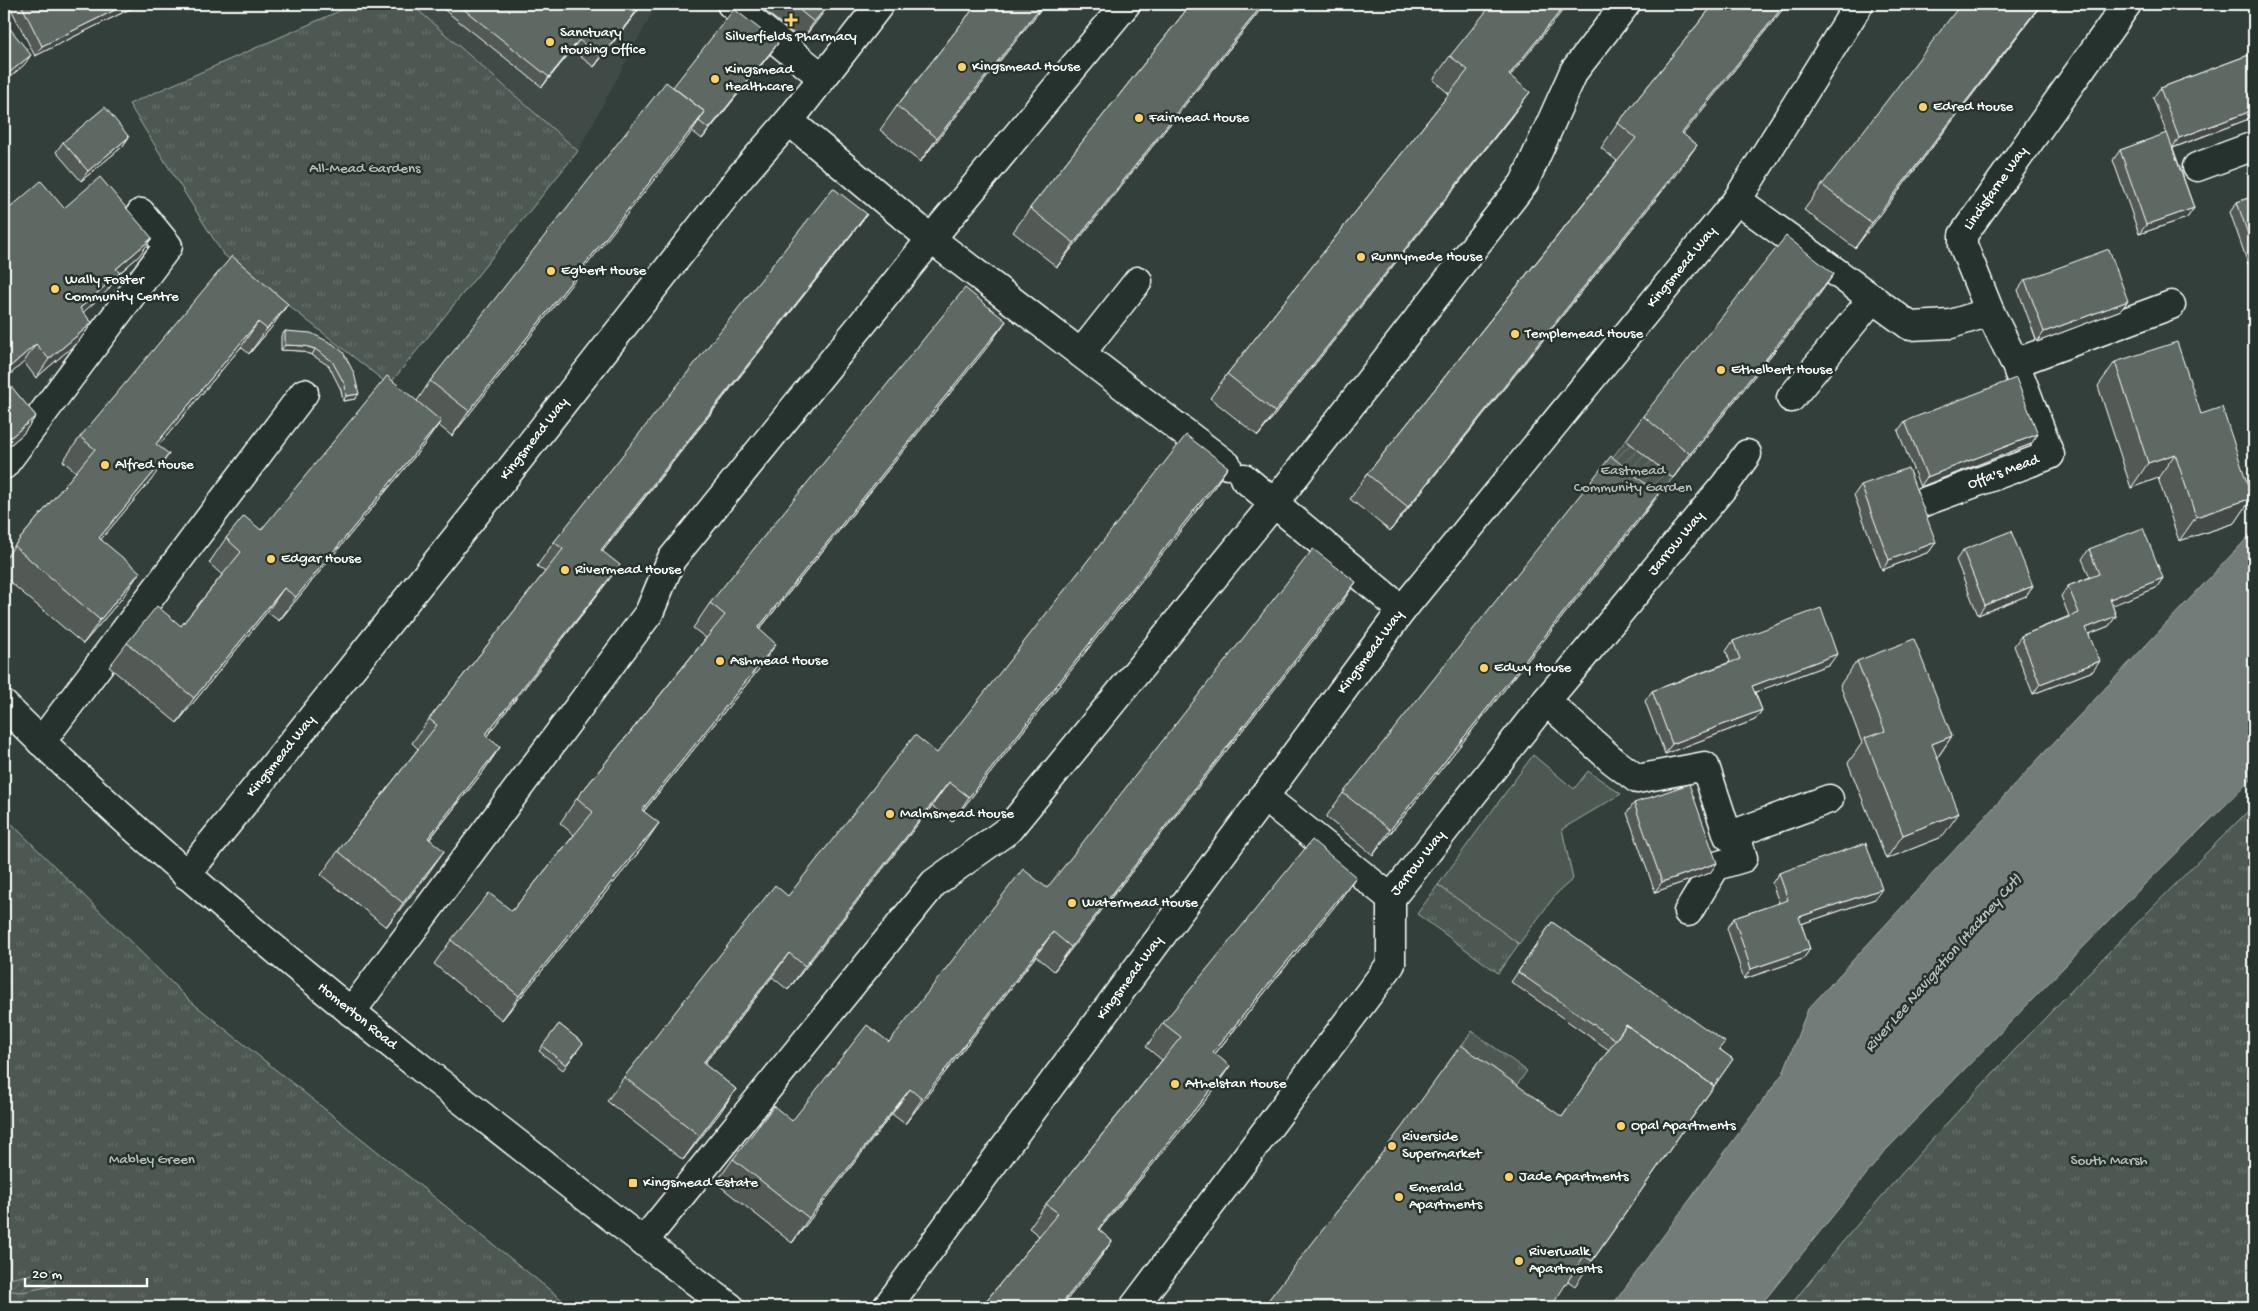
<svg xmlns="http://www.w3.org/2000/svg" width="2258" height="1311" font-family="'Gochi Hand',sans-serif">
  <defs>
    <pattern id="park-tufts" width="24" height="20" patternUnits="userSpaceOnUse" patternTransform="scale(1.25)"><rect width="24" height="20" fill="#4d5853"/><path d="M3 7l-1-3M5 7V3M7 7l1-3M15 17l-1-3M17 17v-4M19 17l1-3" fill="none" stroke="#68716d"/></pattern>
    <pattern id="garden-furrows" width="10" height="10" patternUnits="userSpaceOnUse" patternTransform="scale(1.25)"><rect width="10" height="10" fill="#4d5853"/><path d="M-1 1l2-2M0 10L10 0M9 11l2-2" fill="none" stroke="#68716d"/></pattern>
  </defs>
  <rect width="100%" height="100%" fill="#333f3a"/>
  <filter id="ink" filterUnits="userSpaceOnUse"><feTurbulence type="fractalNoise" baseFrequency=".02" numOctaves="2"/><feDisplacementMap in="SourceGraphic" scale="10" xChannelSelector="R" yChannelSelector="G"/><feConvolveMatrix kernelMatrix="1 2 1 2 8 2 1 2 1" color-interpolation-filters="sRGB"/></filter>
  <g filter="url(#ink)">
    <path fill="#404c47" d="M411,4H657L578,151Z"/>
    <path fill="#4d5853" stroke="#a6aca9" d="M1533,755L1574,789L1588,771L1621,794L1562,829L1573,879L1557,893L1519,944L1438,885Z"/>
    <path fill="url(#park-tufts)" stroke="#a6aca9" d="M355,4H411L578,151L389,385L223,254L129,104Z
      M2254,805V1307H1789C1932,1129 2093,967 2254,805Z
      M4,816L189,1000L571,1307H4Z
      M1438,885L1519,944L1498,973L1417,914Z
      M1472,1031L1527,1071L1505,1102L1450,1061Z"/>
    <path fill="url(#garden-furrows)" stroke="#a6aca9" d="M1626,440L1673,478L1641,518L1594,481Z
      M4,1260L10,1261L9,1279L52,1270L56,1285L22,1292L4,1290Z"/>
    <path fill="#737b78" stroke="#abb0ae" d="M2254,531V777L2142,887L1886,1150L1759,1307H1611L1783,1073L1808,1009L2042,755Z"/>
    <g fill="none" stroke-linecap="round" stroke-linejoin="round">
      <g stroke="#fff" stroke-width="31">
        <g id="minor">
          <path d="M731,4L822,77"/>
          <path d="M789,121L931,239L1227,465"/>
          <path d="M2197,167L2254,146"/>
          <path d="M1737,200L1910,326L1951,324L1990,312"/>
          <path d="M1081,353L1138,281"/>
          <path d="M2015,363L2171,305"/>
          <path d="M1791,398L1873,298"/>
          <path d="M4,465L168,246L141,213"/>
          <path d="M1244,478L1402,610"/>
          <path id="s1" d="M1921,503L2050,455L2015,363L1990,312L1963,245V235L2127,4"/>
          <path d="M1546,701L1612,760L1637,779L1705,766L1728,836L1829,799"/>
          <path d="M41,742L304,393"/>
          <path d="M1263,796L1391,898"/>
          <path id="s2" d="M186,875L493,492L740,177L789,121L880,4"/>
          <path id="s3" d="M1391,898L1546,701L1725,485L1747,454"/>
          <path d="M1688,912L1716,866L1743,858L1735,833"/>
          <path d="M351,1012L649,613L671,560L931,239L1126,4"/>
          <path d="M643,1242L934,883L1008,830L1275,502L1524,183L1574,71L1626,4"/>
          <path id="s4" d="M887,1307L1402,610L1737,200L1859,4"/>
          <path d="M1134,1307L1391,964V898"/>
        </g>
      </g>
      <g stroke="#fff" stroke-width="31">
        <g id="major">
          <path id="s5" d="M4,705C136,837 280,955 426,1072C527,1151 627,1231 730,1307"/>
        </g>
      </g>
      <use href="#minor" stroke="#26332d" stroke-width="28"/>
      <use href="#major" stroke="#26332d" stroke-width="28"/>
    </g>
    <path fill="#525a56" stroke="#fff" d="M13,4H140L35,56L10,7Z
      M437,4H643L594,67L572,50L542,87Z
      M756,4H830L802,40Z
      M977,4H1045L920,162L880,130L897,106Z
      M1191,4H1265L1057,267L1013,232L1030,208Z
      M1714,4H1787L1683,134L1680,169L1390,531L1350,499L1367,474L1617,161L1601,148L1618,123Z
      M2042,4L1855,248L1804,210L1822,185Z
      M778,43L771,53L702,139L692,131L452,436L438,425L424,445L279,621L267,612L177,723L109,667L127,643L181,626L222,575L209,563L226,538L261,530L417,401L430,381L673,87Z
      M2254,53V117L2173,148L2194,208L2187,218L2139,234L2113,160L2120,150L2167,134L2153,98L2160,88Z
      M1450,56L1510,76L1512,116L1258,436L1210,398L1227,374L1449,94L1433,80Z
      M129,137L122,147L81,181L56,152L63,142Z
      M2254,196V281L2230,212L2237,202Z
      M64,208L139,256L120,273L107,291L83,312L92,323L79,341L36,378L24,362L4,379L36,416L23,434L4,450V213Z
      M867,214L849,238L603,551L602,589L486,737L500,747L483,772L430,839L427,875L386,927L321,875L338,851L418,749L412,743L429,719L545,572L537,566L554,542Z
      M1834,274L1816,299L1673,478L1626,440L1643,416Z
      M2025,280L2128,301L2121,310L2037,342L2018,290Z
      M288,304L271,328L249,354L241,347L158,446L152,479L101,539L123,597L83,644L4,577V561L14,546L76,472L63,461L80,437Z
      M1006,321L989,345L759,630V669L644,811L642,848L502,1020L434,964L451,940L512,911L574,835L560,823L577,798L706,638L693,628L710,603Z
      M285,331L333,344L355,399L343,401L341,390L329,366L312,355L301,351L281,350V336Z
      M2115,362L2201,414L2252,498L2235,523L2179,541L2158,478L2131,488L2098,386Z
      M1905,421L2038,434L2031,444L1920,487L1898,431Z
      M1228,467L1211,492L952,822L932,806L788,990L772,977L704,1064L736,1089L719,1114L683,1160L607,1101L624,1077L788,896L937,753Z
      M1861,485L1936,542L1929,552L1882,570L1854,495Z
      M1641,518L1373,855L1326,817L1343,793Z
      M2089,549L2163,578L2156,588L2112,605L2116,616L2109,626L2089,634L2093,671L2033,694L2014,646L2021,636L2069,616L2061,596L2068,586L2090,577L2082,559Z
      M1963,550L2026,596L1978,615L1956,560Z
      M1339,607L1054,971L1036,956L905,1124L892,1114L792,1243L716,1183L733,1159L792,1121L889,1042L1047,888Z
      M1733,641L1830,664L1755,692L1762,710L1755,720L1665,754L1645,701L1652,691L1730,662L1726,651Z
      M1857,661L1952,736L1938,757L1942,837L1886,859L1848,763L1862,743L1840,685Z
      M1634,803L1717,863L1710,873L1655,892L1627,813Z
      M1779,873L1875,899L1801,924L1810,949L1803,959L1744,979L1727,928L1734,918L1779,903L1772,883Z
      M1356,877L1339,901L1215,1054L1213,1091L1099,1230L1112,1241L1095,1265L1061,1307H981L1039,1236L1029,1228L1046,1204L1162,1060L1146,1047L1163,1023Z
      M1552,922L1719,1049L1733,1059L1575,1286L1568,1281L1562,1117L1609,1050L1511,982Z
      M559,1024L583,1043L563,1070L539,1051Z"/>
    <path fill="#424a46" stroke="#fff" d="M127,4H140L35,56L42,46Z
      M642,4H643L594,67L601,57Z
      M829,4H830L802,40L814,22Z
      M1043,4H1045L920,162L937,138Z
      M1263,4H1265L1057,267L1074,243Z
      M1566,4H1568L1491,100L1509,75Z
      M1785,4H1787L1665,157L1682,133Z
      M2041,4H2042L1855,248L1872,223Z
      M579,40L572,50L542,87L549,77Z
      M778,43L771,53L702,139L709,129Z
      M31,55L24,65L4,82V77Z
      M1530,92L1512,116L1258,436L1275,412Z
      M2254,110V117L2172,148L2179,138Z
      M705,112L688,137L452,436L469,411Z
      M129,137L122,147L81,181L88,171Z
      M1697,145L1680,169L1390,531L1408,507Z
      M2194,208L2187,218L2139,234L2146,225Z
      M867,214L849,238L584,574L601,550Z
      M152,238L139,256L103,287L116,269Z
      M120,273L107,291L67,327L80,308Z
      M1834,274L1816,299L1673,478L1690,454Z
      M2128,301L2121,310L2037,342L2044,332Z
      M288,304L271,328L249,354L267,329Z
      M1006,321L989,345L740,653L758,628Z
      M258,322L241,347L139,469L156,444Z
      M92,323L79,341L36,378L49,359Z
      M36,344L24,362L4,380V372Z
      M285,345L305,346L315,349L312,355L301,351L281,350Z
      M359,394L355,399L343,401L346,396Z
      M36,416L23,434L4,450V443Z
      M441,421L424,445L279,621L296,597Z
      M2038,434L2031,444L1920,487L1927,477Z
      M169,454L152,479L82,562L99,538Z
      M2175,454L2158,478L2131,488L2148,463Z
      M1228,467L1211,492L952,822L969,797Z
      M1658,494L1641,518L1373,855L1390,830Z
      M2252,498L2235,523L2179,541L2196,517Z
      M1936,542L1929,552L1882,570L1889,560Z
      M620,565L602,589L468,760L485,735Z
      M140,572L123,597L83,644L100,620Z
      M2163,578L2156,588L2103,609L2110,599Z
      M1356,582L1339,607L1054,971L1071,947Z
      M2033,586L2026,596L1978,615L1985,605Z
      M284,588L267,612L177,723L194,698Z
      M2116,616L2109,626L2079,638L2086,628Z
      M776,644L759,669L625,834L642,810Z
      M1837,654L1830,664L1745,696L1752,686Z
      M2100,661L2093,671L2033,694L2040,684Z
      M1762,710L1755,720L1665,754L1672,744Z
      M1952,736L1935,761L1932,744Z
      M500,747L483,772L411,862L428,838Z
      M949,782L932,806L788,990L805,966Z
      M1959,813L1942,837L1886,859L1903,835Z
      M659,823L642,848L502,1020L519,996Z
      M444,851L427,875L386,927L403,903Z
      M1717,863L1710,873L1655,892L1662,882Z
      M1356,877L1339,901L1196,1077L1213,1052Z
      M1882,889L1875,899L1792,927L1799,917Z
      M1053,932L1036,956L905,1124L922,1099Z
      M1810,949L1803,959L1744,979L1751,969Z
      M789,953L772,977L686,1087L703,1063Z
      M1230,1066L1213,1091L1080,1253L1098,1229Z
      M736,1089L719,1114L683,1160L700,1136Z
      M910,1089L892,1114L792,1243L809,1218Z
      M1112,1241L1095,1265L1061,1307H1059Z"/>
    <path fill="#5f6964" stroke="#fff" d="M21,4H127L42,46Z
      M457,4H642L601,57L579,40L549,77Z
      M792,4H829L814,22Z
      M977,4H1043L937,138L897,106Z
      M1191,4H1263L1074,243L1030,208Z
      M1492,4H1566L1509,75L1530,92L1275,412L1227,374L1468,70L1450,56Z
      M1714,4H1785L1682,133L1697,145L1408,507L1367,474L1636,138L1618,123Z
      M1961,4H2041L1872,223L1822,185Z
      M734,9L778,43L709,129L699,121L705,112L673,87Z
      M4,21L31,55L4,77Z
      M2254,53V110L2179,138L2160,88Z
      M666,82L705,112L469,411L430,381Z
      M105,107L129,137L88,171L63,142Z
      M2167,133L2194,208L2146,225L2120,150Z
      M100,177L152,238L116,269L120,273L80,308L92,323L49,359L36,344L4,372V213L41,181L64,208Z
      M833,188L867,214L601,550L620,565L485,735L500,747L428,838L444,851L403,903L338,851L437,725L429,719L563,549L554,542Z
      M2254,196V252L2237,202Z
      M1786,236L1834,274L1690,454L1643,416Z
      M2109,249L2128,301L2044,332L2025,280Z
      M232,256L288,304L267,329L258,322L156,444L169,454L99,538L140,572L100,620L14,546L95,449L80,437Z
      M965,288L1006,321L758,628L776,644L642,810L659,823L519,996L451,940L489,893L512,911L593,812L577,798L725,615L710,603Z
      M285,331L311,333L333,344L343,352L354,373L359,394L346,396L345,385L332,361L315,349L305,346L285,345Z
      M2177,342L2201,414L2222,407L2252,498L2196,517L2175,454L2148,463L2115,362Z
      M387,376L441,421L296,597L284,588L194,698L127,643L157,606L181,626L241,552L226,538L244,516L261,530Z
      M4,378L36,416L4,443Z
      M2016,378L2038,434L1927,477L1905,421Z
      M1186,435L1228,467L969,797L949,782L805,966L789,953L703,1063L736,1089L700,1136L624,1077L775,885L788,896L915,735L937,753Z
      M1611,456L1658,494L1390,830L1343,793Z
      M1908,468L1936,542L1889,560L1861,485Z
      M2143,528L2163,578L2110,599L2116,616L2086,628L2100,661L2040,684L2021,636L2079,613L2068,586L2099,574L2089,549Z
      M2011,531L2033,586L1985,605L1963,550Z
      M1313,549L1356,582L1071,947L1053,932L922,1099L910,1089L809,1218L733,1159L774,1106L792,1121L867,1025L889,1042L1023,869L1047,888Z
      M1821,608L1837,654L1752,686L1762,710L1672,744L1652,691L1740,659L1733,641Z
      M1914,639L1952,736L1932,744L1959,813L1903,835L1865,738L1885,731L1857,661Z
      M1689,784L1717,863L1662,882L1634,803Z
      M1312,840L1356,877L1213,1052L1230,1066L1098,1229L1112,1241L1059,1307H981L1058,1213L1046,1204L1181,1037L1163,1023Z
      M1866,843L1882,889L1799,917L1810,949L1751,969L1734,918L1788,900L1779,873Z
      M1552,922L1725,1042L1719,1049L1733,1059L1714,1086L1626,1025L1616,1040L1518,972Z
      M559,1024L583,1043L566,1065L542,1046Z
      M1626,1025L1714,1086L1592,1261L1584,1256L1551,1307H1263L1402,1127L1461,1045L1562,1117Z"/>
  </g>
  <g fill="#ffd166" stroke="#26332d" stroke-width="2">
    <path d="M788.5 12.5h5v5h5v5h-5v5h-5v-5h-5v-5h5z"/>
    <circle cx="550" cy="42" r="5"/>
    <circle cx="962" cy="67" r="5"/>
    <circle cx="715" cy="79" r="5"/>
    <circle cx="1923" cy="107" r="5"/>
    <circle cx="1139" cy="118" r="5"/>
    <circle cx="1361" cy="257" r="5"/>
    <circle cx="551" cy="271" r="5"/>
    <circle cx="55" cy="289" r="5"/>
    <circle cx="1515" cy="334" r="5"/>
    <circle cx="1721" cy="370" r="5"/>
    <circle cx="105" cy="465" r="5"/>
    <circle cx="271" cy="559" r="5"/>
    <circle cx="565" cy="570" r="5"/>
    <circle cx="720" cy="661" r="5"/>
    <circle cx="1484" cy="668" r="5"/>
    <circle cx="890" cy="814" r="5"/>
    <circle cx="1072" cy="903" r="5"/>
    <circle cx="1175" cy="1084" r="5"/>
    <circle cx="1621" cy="1126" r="5"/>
    <circle cx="1392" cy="1146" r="5"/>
    <circle cx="1509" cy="1177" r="5"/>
    <rect x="628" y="1178" width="10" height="10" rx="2.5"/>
    <circle cx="1399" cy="1197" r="5"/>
    <circle cx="1519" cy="1261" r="5"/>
  </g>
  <g text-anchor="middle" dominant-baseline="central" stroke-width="5" stroke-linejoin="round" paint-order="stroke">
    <g font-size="15" fill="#fff" stroke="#26332d" text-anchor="start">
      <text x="560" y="33">Sanctuary<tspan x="560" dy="17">Housing Office</tspan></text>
      <text x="791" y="37" text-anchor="middle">Silverfields Pharmacy</text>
      <text x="972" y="67">Kingsmead House</text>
      <text x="725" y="70">Kingsmead<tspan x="725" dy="17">Healthcare</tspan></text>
      <text x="1933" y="107">Edred House</text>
      <text x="1149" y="118">Fairmead House</text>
      <text x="1371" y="257">Runnymede House</text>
      <text x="561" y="271">Egbert House</text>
      <text x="65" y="280">Wally Foster<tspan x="65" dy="17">Community Centre</tspan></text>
      <text x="1525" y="334">Templemead House</text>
      <text x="1731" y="370">Ethelbert House</text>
      <text x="115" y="465">Alfred House</text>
      <text x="281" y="559">Edgar House</text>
      <text x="575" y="570">Rivermead House</text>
      <text x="730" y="661">Ashmead House</text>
      <text x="1494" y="668">Edwy House</text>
      <text x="900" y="814">Malmsmead House</text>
      <text x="1082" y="903">Watermead House</text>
      <text x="1185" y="1084">Athelstan House</text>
      <text x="1631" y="1126">Opal Apartments</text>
      <text x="1402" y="1137">Riverside<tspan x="1402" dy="17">Supermarket</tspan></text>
      <text x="1519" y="1177">Jade Apartments</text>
      <text x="643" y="1183">Kingsmead Estate</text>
      <text x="1409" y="1188">Emerald<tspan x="1409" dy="17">Apartments</tspan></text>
      <text x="1529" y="1252">Riverwalk<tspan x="1529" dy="17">Apartments</tspan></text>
    </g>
    <g font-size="15" fill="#b8bcba" stroke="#26332d">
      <text x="365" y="169">All-Mead Gardens</text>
      <text x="1633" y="471">Eastmead<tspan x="1633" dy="17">Community Garden</tspan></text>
      <text x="152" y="1160">Mabley Green</text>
      <text x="2109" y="1161">South Marsh</text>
    </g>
    <g font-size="15" fill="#fff" stroke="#26332d">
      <text stroke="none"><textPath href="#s1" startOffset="432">Lindisfarne Way</textPath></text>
      <text stroke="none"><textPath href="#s4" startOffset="1309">Kingsmead Way</textPath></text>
      <text stroke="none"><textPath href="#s2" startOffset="558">Kingsmead Way</textPath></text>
      <text stroke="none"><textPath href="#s1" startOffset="88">Offa's Mead</textPath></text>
      <text stroke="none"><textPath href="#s3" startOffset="455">Jarrow Way</textPath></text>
      <text stroke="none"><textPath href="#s4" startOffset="814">Kingsmead Way</textPath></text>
      <text stroke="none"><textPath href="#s2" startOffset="152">Kingsmead Way</textPath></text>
      <text stroke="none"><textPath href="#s3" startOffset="44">Jarrow Way</textPath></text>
      <text stroke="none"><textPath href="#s4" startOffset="409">Kingsmead Way</textPath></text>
      <text stroke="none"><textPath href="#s5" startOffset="471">Homerton Road</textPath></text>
    </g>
    <g font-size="16" font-style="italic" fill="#b9bdbc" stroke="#26332d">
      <text transform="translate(1944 964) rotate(-49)">River Lee Navigation (Hackney Cut)</text>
    </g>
  </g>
  <rect width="2258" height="1311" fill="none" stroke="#26332d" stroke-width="20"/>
  <rect x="10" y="10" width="2238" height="1291" fill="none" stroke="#fff" stroke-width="2" filter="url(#ink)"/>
  <path d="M25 1278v8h122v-8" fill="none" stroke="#ffffff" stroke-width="2.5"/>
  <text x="32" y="1278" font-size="15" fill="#ffffff" stroke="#26332d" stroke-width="4" paint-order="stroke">20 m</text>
</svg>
